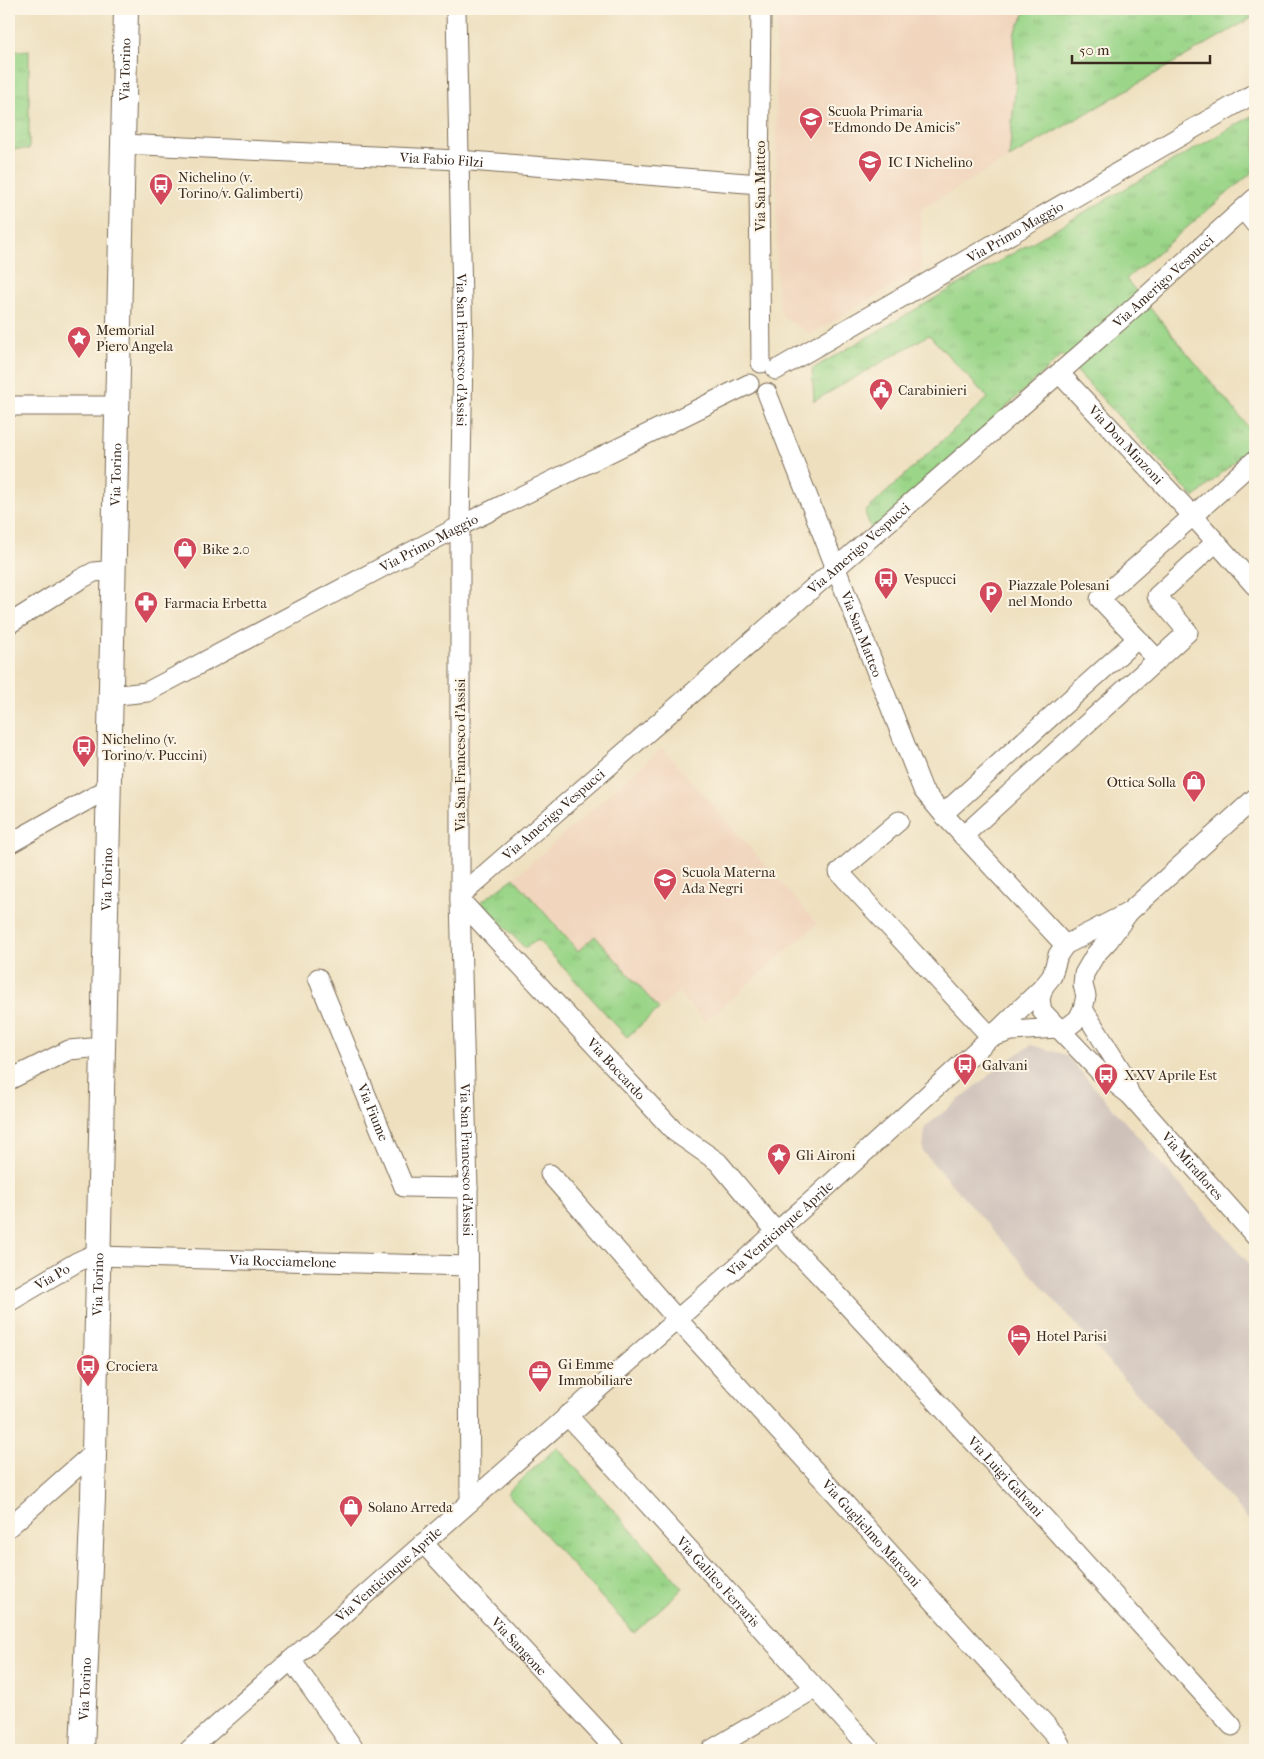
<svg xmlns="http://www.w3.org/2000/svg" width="1264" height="1759" font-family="'IM FELL French Canon',serif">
  <defs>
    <pattern id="grass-tufts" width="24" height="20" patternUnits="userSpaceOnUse" patternTransform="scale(1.25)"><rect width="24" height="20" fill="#9ad588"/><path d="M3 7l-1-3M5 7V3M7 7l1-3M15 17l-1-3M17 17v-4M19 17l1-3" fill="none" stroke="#86b775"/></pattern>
  </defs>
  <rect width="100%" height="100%" fill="#fcf5e5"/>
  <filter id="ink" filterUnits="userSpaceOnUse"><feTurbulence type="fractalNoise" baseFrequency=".02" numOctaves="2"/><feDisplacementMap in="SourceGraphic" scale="10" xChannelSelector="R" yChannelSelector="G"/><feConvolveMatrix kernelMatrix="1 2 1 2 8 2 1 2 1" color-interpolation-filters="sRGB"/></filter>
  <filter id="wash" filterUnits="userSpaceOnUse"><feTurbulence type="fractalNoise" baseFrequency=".0096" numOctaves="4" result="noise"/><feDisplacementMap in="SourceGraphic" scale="20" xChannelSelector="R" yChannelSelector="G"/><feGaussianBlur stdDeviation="1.12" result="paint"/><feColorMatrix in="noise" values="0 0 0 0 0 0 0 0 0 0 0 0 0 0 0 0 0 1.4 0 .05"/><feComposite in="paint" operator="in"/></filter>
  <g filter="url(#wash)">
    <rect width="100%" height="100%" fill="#eee0bf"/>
    <path fill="#f1d5bd" d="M776,9H1027L1014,34L1016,80L1009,158L921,209V270L810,334L782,316L777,288Z
      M662,748L817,924L705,1022L678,992L659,1009L595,937L578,951L514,878Z"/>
    <path fill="#cec1ba" d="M1031,1045L1066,1055L1255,1270V1527L923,1152L925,1127L1007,1061Z"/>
    <path fill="url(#grass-tufts)" stroke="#6a8053" d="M1027,9H1255V16L1009,158L1016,80L1014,34Z
      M29,50V149H9V52Z
      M1255,114V170L1126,279L1255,435V443L1194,498L1062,355L872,532L865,512L988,398L929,335L814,401L812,369Z
      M514,878L578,951L595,936L659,1009L627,1037L538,940L525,948L481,902Z
      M557,1447L683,1588L634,1633L507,1493Z"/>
  </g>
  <g filter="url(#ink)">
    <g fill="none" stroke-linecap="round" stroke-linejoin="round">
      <g stroke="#7a6a56" stroke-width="21">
        <g id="minor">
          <path id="s1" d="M456,9L463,352L460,526V900L468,1188L470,1501"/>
          <path id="s2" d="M123,144L458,160L759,184"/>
          <path d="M1243,209L1255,224"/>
          <path d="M761,363L759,184L761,9"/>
          <path id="s3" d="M776,370L1255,93"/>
          <path id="s4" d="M1059,373L1193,516L1255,586"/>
          <path id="s5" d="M767,393L923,790L943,814L1065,945"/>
          <path d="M9,406H118"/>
          <path d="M9,624L79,580L94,572L115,570"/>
          <path d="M1158,660L1100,599L1255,460"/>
          <path id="s6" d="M110,696L147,692L460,526L749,384"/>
          <path d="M943,814L1137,639"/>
          <path d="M899,821L839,872L991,1037"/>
          <path d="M963,836L1188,632L1157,596L1216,542"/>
          <path d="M9,844L109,788"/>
          <path id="s7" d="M460,896L1120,320L1255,198"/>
          <path id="s8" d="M460,900L675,1132L718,1162L768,1222L821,1277L1046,1520L1232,1726"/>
          <path id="s9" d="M1129,912L1065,945L1058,955L1052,976L1044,986L1040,999L1042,1011L1100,1072L1130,1095L1255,1236"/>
          <path id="s10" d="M318,978L404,1187L468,1188"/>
          <path d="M1083,1009L1121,1070L1130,1095"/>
          <path d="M1058,1029L1069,1026L1078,1019L1083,1009L1086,996L1083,985L1084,974L1095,955L1109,940L1129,912L1255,798"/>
          <path d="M992,1037L1012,1031L1057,1028"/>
          <path d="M9,1080L69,1050L103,1047"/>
          <path id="s11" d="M550,1174L669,1310L1055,1735L1063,1750"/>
          <path id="s12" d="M9,1302L77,1262L88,1257L97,1256L468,1266"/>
          <path id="s13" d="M567,1415L869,1747"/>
          <path d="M9,1527L94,1452"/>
          <path id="s14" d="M423,1543L616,1750"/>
          <path d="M291,1660L355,1750"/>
          <path id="s15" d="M189,1750L817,1196L991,1037L1044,986"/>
          <path d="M711,1750L814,1689"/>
        </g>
      </g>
      <g stroke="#7a6a56" stroke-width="26">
        <g id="major">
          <path id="s16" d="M82,1750L93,1498L126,9"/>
        </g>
      </g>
      <use href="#minor" stroke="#fff" stroke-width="19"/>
      <use href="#major" stroke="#fff" stroke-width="24"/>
    </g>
  </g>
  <defs>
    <g id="school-pin" transform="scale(1.25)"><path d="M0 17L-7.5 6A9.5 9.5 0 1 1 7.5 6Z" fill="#d1495b" stroke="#fcf5e5"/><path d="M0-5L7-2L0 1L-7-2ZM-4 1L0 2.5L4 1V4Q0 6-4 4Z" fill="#fff"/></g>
    <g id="bus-pin" transform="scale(1.25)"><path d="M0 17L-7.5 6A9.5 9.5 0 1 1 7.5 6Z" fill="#d1495b" stroke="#fcf5e5"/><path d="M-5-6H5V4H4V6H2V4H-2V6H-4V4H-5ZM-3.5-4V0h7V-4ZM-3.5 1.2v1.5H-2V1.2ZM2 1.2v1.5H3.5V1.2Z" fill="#fff"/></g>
    <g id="sight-pin" transform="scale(1.25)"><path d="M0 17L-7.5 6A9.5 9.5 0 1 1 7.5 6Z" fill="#d1495b" stroke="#fcf5e5"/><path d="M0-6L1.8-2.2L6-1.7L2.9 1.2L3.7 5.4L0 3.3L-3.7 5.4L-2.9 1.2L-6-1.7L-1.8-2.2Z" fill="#fff"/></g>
    <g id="civic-pin" transform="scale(1.25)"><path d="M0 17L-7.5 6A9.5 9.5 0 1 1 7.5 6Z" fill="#d1495b" stroke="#fcf5e5"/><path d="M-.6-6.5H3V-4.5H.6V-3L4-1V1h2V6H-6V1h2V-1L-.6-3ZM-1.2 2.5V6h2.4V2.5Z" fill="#fff"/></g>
    <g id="shop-pin" transform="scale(1.25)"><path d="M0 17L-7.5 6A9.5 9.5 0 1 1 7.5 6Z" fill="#d1495b" stroke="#fcf5e5"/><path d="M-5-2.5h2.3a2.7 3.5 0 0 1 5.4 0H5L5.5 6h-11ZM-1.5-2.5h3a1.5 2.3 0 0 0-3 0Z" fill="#fff"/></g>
    <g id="parking-pin" transform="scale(1.25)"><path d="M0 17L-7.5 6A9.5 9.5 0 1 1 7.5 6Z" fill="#d1495b" stroke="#fcf5e5"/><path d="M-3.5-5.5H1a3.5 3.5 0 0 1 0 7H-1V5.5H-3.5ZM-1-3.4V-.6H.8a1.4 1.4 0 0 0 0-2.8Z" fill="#fff"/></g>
    <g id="pharmacy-pin" transform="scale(1.25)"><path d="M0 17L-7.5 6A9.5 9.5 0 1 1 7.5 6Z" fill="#d1495b" stroke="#fcf5e5"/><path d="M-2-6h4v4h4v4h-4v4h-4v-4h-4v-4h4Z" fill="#fff"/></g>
    <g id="hotel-pin" transform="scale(1.25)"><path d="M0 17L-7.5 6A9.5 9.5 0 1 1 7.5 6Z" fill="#d1495b" stroke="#fcf5e5"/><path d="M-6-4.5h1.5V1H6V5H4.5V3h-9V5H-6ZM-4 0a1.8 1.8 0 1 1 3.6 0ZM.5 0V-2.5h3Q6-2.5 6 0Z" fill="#fff"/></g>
    <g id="office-pin" transform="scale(1.25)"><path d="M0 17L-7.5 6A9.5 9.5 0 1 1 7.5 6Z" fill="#d1495b" stroke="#fcf5e5"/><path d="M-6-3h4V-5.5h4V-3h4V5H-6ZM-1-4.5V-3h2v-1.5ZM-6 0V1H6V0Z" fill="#fff"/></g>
  </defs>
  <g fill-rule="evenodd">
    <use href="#school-pin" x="811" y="119"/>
    <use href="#school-pin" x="870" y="162"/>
    <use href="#bus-pin" x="161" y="185"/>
    <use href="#sight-pin" x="79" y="338"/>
    <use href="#civic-pin" x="881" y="390"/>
    <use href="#shop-pin" x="185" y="549"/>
    <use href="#bus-pin" x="886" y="579"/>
    <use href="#parking-pin" x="991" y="593"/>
    <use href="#pharmacy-pin" x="146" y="603"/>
    <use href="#bus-pin" x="84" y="747"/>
    <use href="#shop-pin" x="1194" y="782"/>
    <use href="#school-pin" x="665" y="880"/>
    <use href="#bus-pin" x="965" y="1065"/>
    <use href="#bus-pin" x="1106" y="1075"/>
    <use href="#sight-pin" x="779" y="1155"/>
    <use href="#hotel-pin" x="1019" y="1336"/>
    <use href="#bus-pin" x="88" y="1366"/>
    <use href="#office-pin" x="540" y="1372"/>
    <use href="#shop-pin" x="351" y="1507"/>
  </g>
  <g text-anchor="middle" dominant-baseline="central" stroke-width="4" stroke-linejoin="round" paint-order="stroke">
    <g font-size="14" fill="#3b2a1e" stroke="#fcf5e5">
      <text stroke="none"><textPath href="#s16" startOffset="1681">Via Torino</textPath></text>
      <text stroke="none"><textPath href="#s2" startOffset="319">Via Fabio Filzi</textPath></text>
      <text transform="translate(760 186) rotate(-90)">Via San Matteo</text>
      <text stroke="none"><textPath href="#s3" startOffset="276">Via Primo Maggio</textPath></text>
      <text stroke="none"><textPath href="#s7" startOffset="934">Via Amerigo Vespucci</textPath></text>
      <text stroke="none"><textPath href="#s1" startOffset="341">Via San Francesco d'Assisi</textPath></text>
      <text stroke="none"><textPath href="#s4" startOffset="98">Via Don Minzoni</textPath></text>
      <text stroke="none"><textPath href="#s16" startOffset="1276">Via Torino</textPath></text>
      <text stroke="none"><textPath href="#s6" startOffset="356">Via Primo Maggio</textPath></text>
      <text stroke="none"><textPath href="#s7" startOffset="529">Via Amerigo Vespucci</textPath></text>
      <text stroke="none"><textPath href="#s5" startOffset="259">Via San Matteo</textPath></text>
      <text transform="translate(460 755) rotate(-90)">Via San Francesco d'Assisi</text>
      <text stroke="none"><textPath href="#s7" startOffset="124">Via Amerigo Vespucci</textPath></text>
      <text stroke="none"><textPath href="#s16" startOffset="871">Via Torino</textPath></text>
      <text stroke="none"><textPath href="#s8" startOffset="230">Via Boccardo</textPath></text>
      <text stroke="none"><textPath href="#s10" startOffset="145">Via Fiume</textPath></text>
      <text stroke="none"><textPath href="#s1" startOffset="1151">Via San Francesco d'Assisi</textPath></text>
      <text stroke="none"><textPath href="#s9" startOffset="361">Via Miraflores</textPath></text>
      <text stroke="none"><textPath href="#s15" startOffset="788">Via Venticinque Aprile</textPath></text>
      <text stroke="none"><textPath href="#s12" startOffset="286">Via Rocciamelone</textPath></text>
      <text stroke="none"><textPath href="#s12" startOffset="50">Via Po</textPath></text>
      <text stroke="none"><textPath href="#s16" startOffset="466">Via Torino</textPath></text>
      <text stroke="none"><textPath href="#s8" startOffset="795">Via Luigi Galvani</textPath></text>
      <text stroke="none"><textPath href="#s11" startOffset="482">Via Guglielmo Marconi</textPath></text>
      <text stroke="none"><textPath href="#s15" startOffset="266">Via Venticinque Aprile</textPath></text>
      <text stroke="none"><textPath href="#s13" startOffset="225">Via Galileo Ferraris</textPath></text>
      <text stroke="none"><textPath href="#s14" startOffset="141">Via Sangone</textPath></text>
      <text stroke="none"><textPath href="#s16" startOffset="61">Via Torino</textPath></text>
    </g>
    <g font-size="14" fill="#3b2a1e" stroke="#fcf5e5" text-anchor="start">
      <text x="828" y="111">Scuola Primaria<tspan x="828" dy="16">"Edmondo De Amicis"</tspan></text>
      <text x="888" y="162">IC I Nichelino</text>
      <text x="178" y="177">Nichelino (v.<tspan x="178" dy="16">Torino/v. Galimberti)</tspan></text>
      <text x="96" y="330">Memorial<tspan x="96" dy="16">Piero Angela</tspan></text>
      <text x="898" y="390">Carabinieri</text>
      <text x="202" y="549">Bike 2.0</text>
      <text x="904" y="579">Vespucci</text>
      <text x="1008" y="585">Piazzale Polesani<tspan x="1008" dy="16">nel Mondo</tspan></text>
      <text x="164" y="603">Farmacia Erbetta</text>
      <text x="102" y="739">Nichelino (v.<tspan x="102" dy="16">Torino/v. Puccini)</tspan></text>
      <text x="1176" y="782" text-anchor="end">Ottica Solla</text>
      <text x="682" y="872">Scuola Materna<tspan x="682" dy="16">Ada Negri</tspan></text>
      <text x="982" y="1065">Galvani</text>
      <text x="1124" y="1075">XXV Aprile Est</text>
      <text x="796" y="1155">Gli Aironi</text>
      <text x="1036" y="1336">Hotel Parisi</text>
      <text x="558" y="1364">Gi Emme<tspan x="558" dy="16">Immobiliare</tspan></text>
      <text x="106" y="1366">Crociera</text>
      <text x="368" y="1507">Solano Arreda</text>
    </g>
  </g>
  <rect width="1264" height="1759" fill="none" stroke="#fcf5e5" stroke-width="30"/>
  <path d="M1072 55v8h138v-8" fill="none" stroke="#3b2a1e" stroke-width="2.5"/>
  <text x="1079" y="55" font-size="15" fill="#3b2a1e" stroke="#fcf5e5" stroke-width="4" paint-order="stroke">50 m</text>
</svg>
